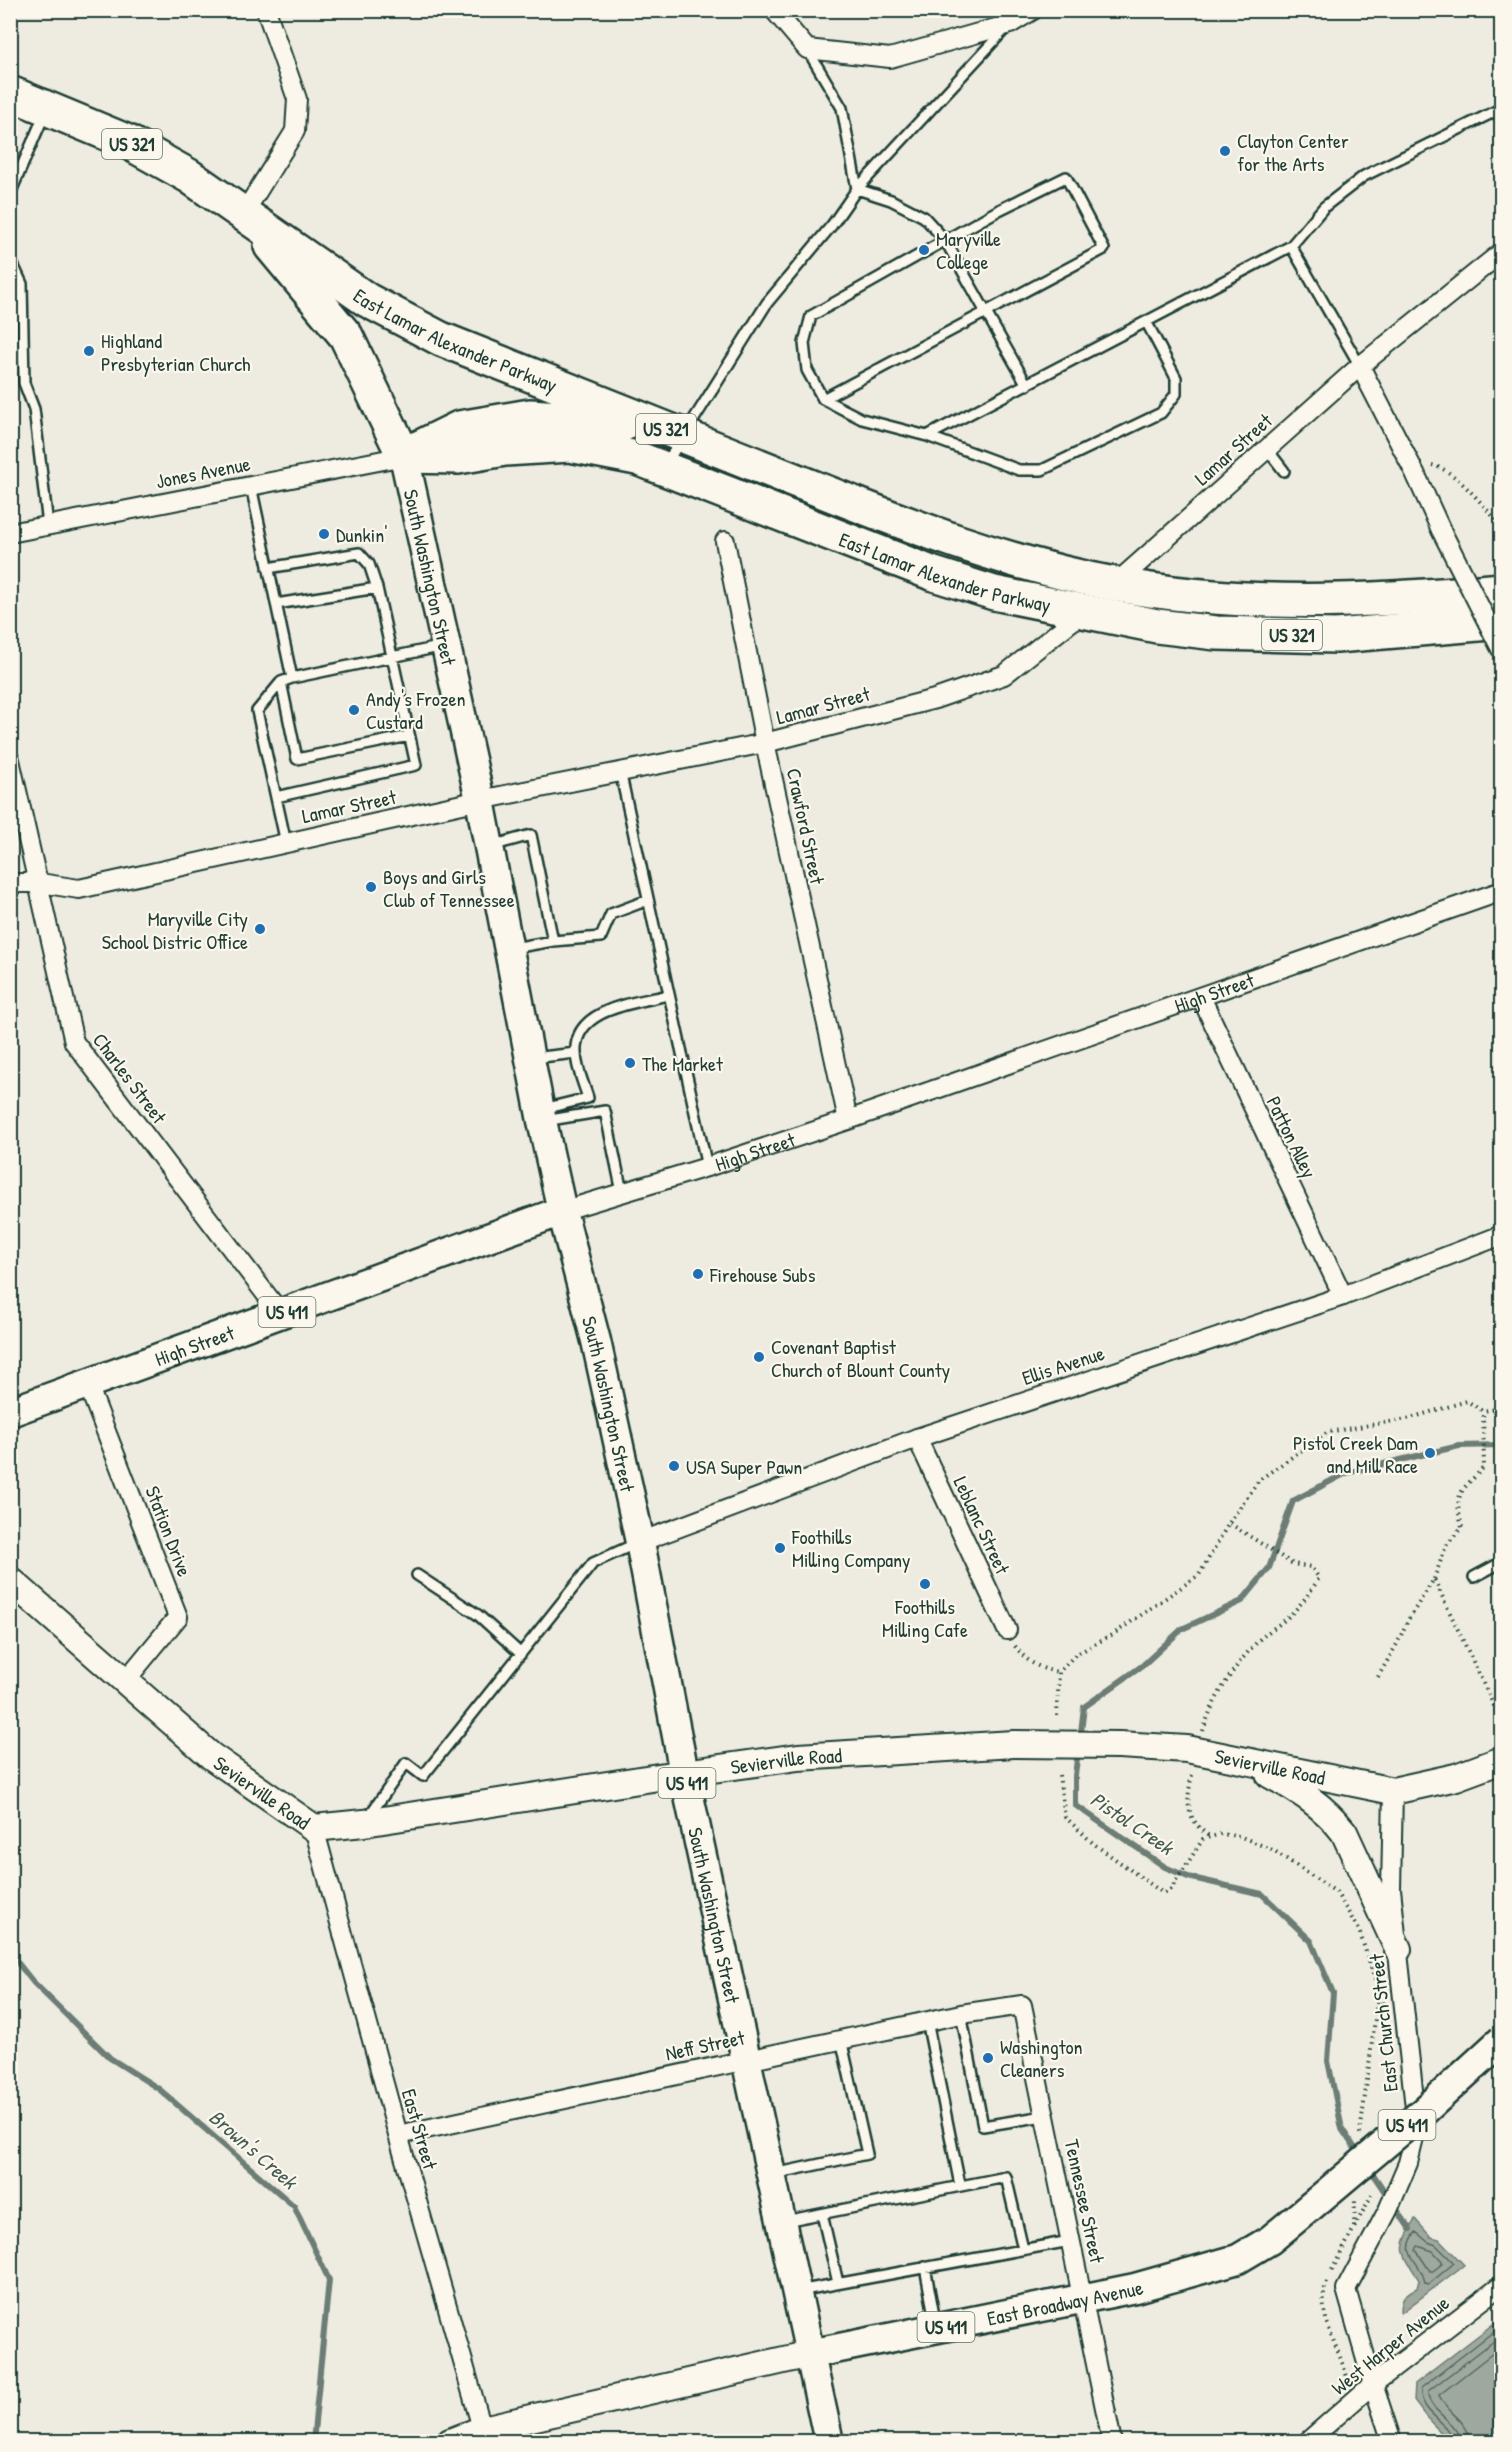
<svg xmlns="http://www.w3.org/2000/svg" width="1512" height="2452" font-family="'Patrick Hand',sans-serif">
  <rect width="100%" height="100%" fill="#eeece1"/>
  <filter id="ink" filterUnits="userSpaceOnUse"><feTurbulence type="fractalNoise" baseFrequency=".0167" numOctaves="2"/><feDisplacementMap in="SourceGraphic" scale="12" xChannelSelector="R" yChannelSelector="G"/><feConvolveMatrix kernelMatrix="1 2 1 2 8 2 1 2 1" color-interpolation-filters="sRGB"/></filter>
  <g filter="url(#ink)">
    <path fill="#9fa89f" stroke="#6c7d74" stroke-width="1.5" d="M1415,2219L1431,2237L1439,2239L1464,2265L1401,2313C1401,2299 1404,2294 1417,2288L1419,2280C1400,2249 1398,2252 1415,2219Z
      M1501,2318V2441H1449L1426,2417L1414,2401L1415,2384Z"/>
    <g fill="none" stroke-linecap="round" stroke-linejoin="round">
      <path stroke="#52685f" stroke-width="1.5" d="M1416,2232L1428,2242L1436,2245L1454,2263L1429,2284L1425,2283C1422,2260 1398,2256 1416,2232Z
        M1418,2246L1433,2251L1442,2261V2264L1433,2271H1430L1416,2250Z
        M1453,2442C1451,2420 1419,2416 1421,2388L1502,2325
        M1461,2442C1460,2421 1427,2413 1428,2391L1502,2335
        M1470,2442C1469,2420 1446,2413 1439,2395L1502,2346"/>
      <path stroke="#6c7d74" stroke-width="6" d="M1080,1740L1084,1707L1142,1666L1182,1629L1242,1601L1269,1568L1293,1501L1346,1473L1459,1446L1502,1445
        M1078,1750L1075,1776V1805L1165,1867L1188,1877L1262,1894L1311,1941L1333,1993L1328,2061L1342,2129L1360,2156
        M10,1953L33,1982L110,2058L159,2089L294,2206L329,2280L313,2442
        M1368,2167L1410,2229"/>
      <g stroke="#1f3d34" stroke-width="14">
        <path id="lane" d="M807,49L842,108L857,189L891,200L924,217L945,240L1027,385
          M10,194L45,113
          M1291,246L1324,207L1364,176L1502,108
          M10,258L22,284L24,383L34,409L48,525
          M823,399L1104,249L1066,177L999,210L811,316L804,343L807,370L823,399L862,419L927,436L1291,246L1360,366
          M927,436L1019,470H1042L1161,413L1176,394V378L1147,323
          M1267,449L1284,471
          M667,462L767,303L832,225L857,189L1006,28
          M251,486L292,678
          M268,568L359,553L369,564L377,588
          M276,604L377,588L416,765L276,797
          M281,682L297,759L409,736
          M620,771L707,1167
          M286,843L257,711L281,682L292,678L444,646
          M491,846L531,835L553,941L513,948
          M553,941L601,937L611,914L648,900
          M533,1058L576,1053
          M543,1109L588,1098C584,1084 576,1068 576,1053C573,1008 636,1003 668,995
          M544,1121L605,1111L622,1192
          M417,1575L478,1615L521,1654
          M1474,1577L1502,1562
          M367,1819L406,1763L423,1776L593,1563L637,1543
          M961,2014L983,2126L1044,2116
          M927,2021L960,2185
          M774,2174L867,2154L841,2039
          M822,2214L838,2283
          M785,2221L1006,2177L1023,2249
          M925,2267L936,2326
          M798,2291L1070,2241"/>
      </g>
      <g stroke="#1f3d34" stroke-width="22">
        <g id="street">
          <path d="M774,10L807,49L890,58L1010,24L1033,10"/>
          <path d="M244,213L295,131L297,99L266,10"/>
          <path d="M1360,366L1415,473L1441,530"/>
          <path d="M10,533L404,456"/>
          <path d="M725,541L765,743L848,1120"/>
          <path d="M1114,585L1360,366L1502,252"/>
          <path d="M10,760L74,1042L281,1314"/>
          <path d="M10,883H40L79,889L480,800L765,743L935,699L1004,675L1086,610"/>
          <path d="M1201,997L1343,1296"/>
          <path id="s1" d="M562,1211L707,1167L848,1120L1502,891"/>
          <path d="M88,1385L178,1617L126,1680"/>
          <path d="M917,1438L1007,1630"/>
          <path d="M640,1542L917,1438L1343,1296L1502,1235"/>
          <path d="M314,1828L398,2135L486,2442"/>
          <path d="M398,2135L961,2014L1022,2005L1112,2442"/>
          <path d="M1307,2442L1373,2384L1502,2285"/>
          <path d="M1392,2442L1373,2384L1346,2289L1388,2210L1408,2163L1417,2126L1391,1889L1393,1791"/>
        </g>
      </g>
      <g stroke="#1f3d34" stroke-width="30">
        <g id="secondary">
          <path id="s2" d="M10,1580L211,1756L314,1828L364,1823L684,1773L798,1757L1014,1744"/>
          <path id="s3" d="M1119,1745L1187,1749L1393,1791L1456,1777L1502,1760"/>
          <path d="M1269,1774C1298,1790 1323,1805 1344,1832L1398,1949"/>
          <path d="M450,2442L483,2429L810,2354"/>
        </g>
      </g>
      <g stroke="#1f3d34" stroke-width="33">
        <g id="primary">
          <path id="s4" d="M404,456L480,800L542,1121L562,1211L596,1341L640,1542L684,1773L829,2442"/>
          <path id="s5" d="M10,1412L562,1211"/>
          <path id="s6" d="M810,2354L1135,2288L1238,2259L1270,2240L1310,2207"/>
        </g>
      </g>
      <g stroke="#1f3d34" stroke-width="38">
        <g id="highway">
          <path id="s7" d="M10,93L128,142L189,176L367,300L441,339C558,386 675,433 792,479C898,521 1002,563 1114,584C1242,608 1372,602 1502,590"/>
          <path d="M271,246L346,336L404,456"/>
          <path d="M408,453L459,428L530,416L602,421L622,425"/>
          <path id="s8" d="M404,456L458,457L505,449L570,445L637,458L934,574L994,593L1157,626L1216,633L1336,636L1502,622"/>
        </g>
      </g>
      <path stroke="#1f3d34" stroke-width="4" stroke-dasharray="1.5 4.5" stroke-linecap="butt" d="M1432,465C1458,471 1483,507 1502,526
        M1434,1579L1446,1546L1462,1527C1453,1492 1461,1492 1484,1467L1483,1411
        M1015,1646C1027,1662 1039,1669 1059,1672
        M1378,1677L1397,1644L1408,1620L1434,1579L1502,1723
        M1057,1716L1059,1672L1075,1655L1115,1633L1199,1575L1229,1523L1259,1480L1328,1432L1407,1419L1467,1401L1483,1411L1502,1408
        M1203,1731C1213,1698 1234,1666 1258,1641C1267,1632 1278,1626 1287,1618C1300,1606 1310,1593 1319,1578L1311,1567L1293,1564L1229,1523
        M1059,1775L1065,1817L1094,1844L1163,1893L1171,1889L1203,1839L1221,1834L1239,1836L1273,1850L1336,1892L1359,1930L1384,2009
        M1192,1775C1186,1802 1185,1818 1209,1836
        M1360,2134L1378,1996
        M1354,2227L1355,2201
        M1332,2270L1372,2194
        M1327,2282C1314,2313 1341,2350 1348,2381"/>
      <use href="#lane" stroke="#fbf7ec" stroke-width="9"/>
      <use href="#street" stroke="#fbf7ec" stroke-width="18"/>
      <use href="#secondary" stroke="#fbf7ec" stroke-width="26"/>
      <use href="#primary" stroke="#fbf7ec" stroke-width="28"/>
      <use href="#highway" stroke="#fbf7ec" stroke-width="33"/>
      <g stroke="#1f3d34" stroke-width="22" stroke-linecap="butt">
        <path id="street-bridge" d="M1441,530L1502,651"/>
      </g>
      <g stroke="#1f3d34" stroke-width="30" stroke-linecap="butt">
        <path id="secondary-bridge" d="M1014,1744L1119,1745"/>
      </g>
      <g stroke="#1f3d34" stroke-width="33" stroke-linecap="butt">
        <path id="primary-bridge" d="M1310,2207L1423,2112L1502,2040"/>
      </g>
      <use href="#street-bridge" stroke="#fbf7ec" stroke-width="18"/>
      <use href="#secondary-bridge" stroke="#fbf7ec" stroke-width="26"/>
      <use href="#primary-bridge" stroke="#fbf7ec" stroke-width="28"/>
    </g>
  </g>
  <g fill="#1f6fb2" stroke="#fbf7ec" stroke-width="2">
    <circle cx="1225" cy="151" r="6"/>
    <circle cx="924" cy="250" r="6"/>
    <circle cx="89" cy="351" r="6"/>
    <circle cx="324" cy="534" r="6"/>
    <circle cx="354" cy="710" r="6"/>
    <circle cx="371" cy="887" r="6"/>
    <circle cx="260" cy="929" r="6"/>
    <circle cx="630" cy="1063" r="6"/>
    <circle cx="698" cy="1274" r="6"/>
    <circle cx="759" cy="1357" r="6"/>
    <circle cx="1430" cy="1453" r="6"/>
    <circle cx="674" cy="1466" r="6"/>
    <circle cx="780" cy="1548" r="6"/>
    <circle cx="925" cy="1584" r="6"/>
    <circle cx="988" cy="2058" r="6"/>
  </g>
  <g text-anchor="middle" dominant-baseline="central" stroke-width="4.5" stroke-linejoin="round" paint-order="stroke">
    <g fill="#fbf7ec" stroke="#61756b" stroke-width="1.5">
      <rect x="102" y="129" width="60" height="30" rx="4.5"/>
      <rect x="636" y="414" width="60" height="30" rx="4.5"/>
      <rect x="1262" y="620" width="60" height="30" rx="4.5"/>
      <rect x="258.5" y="1297" width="57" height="30" rx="4.5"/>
      <rect x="658.5" y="1768" width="57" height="30" rx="4.5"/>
      <rect x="1378.5" y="2110" width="57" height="30" rx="4.5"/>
      <rect x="917.5" y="2312" width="57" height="30" rx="4.5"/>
    </g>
    <g font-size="18" font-weight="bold" fill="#1f3d34">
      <text x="132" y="144">US 321</text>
      <text x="666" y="429">US 321</text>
      <text x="1292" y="635">US 321</text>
      <text x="287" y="1312">US 411</text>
      <text x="687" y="1783">US 411</text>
      <text x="1407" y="2125">US 411</text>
      <text x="946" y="2327">US 411</text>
    </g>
    <g font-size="20" fill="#1f3d34" stroke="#fbf7ec" text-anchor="start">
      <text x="1237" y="140">Clayton Center<tspan x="1237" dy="23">for the Arts</tspan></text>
      <text x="936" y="238">Maryville<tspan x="936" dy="23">College</tspan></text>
      <text x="101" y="340">Highland<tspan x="101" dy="23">Presbyterian Church</tspan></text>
      <text x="336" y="534">Dunkin'</text>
      <text x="366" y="698">Andy's Frozen<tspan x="366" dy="23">Custard</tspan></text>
      <text x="383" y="876">Boys and Girls<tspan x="383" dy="23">Club of Tennessee</tspan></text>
      <text x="248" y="918" text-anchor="end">Maryville City<tspan x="248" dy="23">School Distric Office</tspan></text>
      <text x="642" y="1063">The Market</text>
      <text x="710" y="1274">Firehouse Subs</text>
      <text x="771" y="1346">Covenant Baptist<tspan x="771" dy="23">Church of Blount County</tspan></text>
      <text x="1418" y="1442" text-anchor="end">Pistol Creek Dam<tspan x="1418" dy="23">and Mill Race</tspan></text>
      <text x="686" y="1466">USA Super Pawn</text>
      <text x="792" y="1536">Foothills<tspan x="792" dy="23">Milling Company</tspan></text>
      <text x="925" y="1606" text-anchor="middle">Foothills<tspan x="925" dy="23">Milling Cafe</tspan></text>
      <text x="1000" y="2046">Washington<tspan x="1000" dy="23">Cleaners</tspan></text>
    </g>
    <g font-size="20" fill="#1f3d34" stroke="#fbf7ec">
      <text stroke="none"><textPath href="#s7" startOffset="512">East Lamar Alexander Parkway</textPath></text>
      <text transform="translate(1233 449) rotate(-42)">Lamar Street</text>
      <text transform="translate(203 472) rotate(-11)">Jones Avenue</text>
      <text stroke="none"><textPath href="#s8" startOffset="564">East Lamar Alexander Parkway</textPath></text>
      <text stroke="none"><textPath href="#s4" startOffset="124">South Washington Street</textPath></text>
      <text transform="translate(823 705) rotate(-15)">Lamar Street</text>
      <text transform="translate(349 806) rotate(-12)">Lamar Street</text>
      <text transform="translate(806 826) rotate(78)">Crawford Street</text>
      <text stroke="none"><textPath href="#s1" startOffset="688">High Street</textPath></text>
      <text transform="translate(130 1078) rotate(53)">Charles Street</text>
      <text transform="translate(1292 1137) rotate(64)">Patton Alley</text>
      <text stroke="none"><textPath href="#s1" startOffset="202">High Street</textPath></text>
      <text stroke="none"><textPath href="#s5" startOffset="196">High Street</textPath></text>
      <text transform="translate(1063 1365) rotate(-18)">Ellis Avenue</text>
      <text stroke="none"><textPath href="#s4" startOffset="970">South Washington Street</textPath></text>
      <text transform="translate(982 1525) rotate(65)">Leblanc Street</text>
      <text transform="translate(169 1531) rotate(69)">Station Drive</text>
      <text stroke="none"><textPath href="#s2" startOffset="870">Sevierville Road</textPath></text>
      <text stroke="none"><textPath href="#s3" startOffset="153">Sevierville Road</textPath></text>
      <text stroke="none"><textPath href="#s2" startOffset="330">Sevierville Road</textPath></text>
      <text stroke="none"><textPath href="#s4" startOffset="1492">South Washington Street</textPath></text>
      <text transform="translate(1383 2023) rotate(-96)">East Church Street</text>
      <text transform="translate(705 2045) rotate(-12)">Neff Street</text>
      <text transform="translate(420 2129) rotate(74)">East Street</text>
      <text transform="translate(1085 2201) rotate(78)">Tennessee Street</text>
      <text stroke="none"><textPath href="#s6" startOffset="260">East Broadway Avenue</textPath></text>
      <text transform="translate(1390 2345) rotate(-39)">West Harper Avenue</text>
    </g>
    <g font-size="21" font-style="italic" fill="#455d54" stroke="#fbf7ec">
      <text transform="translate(1132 1823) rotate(34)">Pistol Creek</text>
      <text transform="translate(253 2149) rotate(41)">Brown's Creek</text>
    </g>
  </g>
  <rect width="1512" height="2452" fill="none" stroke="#fbf7ec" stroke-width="36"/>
  <rect x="18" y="18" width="1476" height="2416" fill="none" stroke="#1f3d34" stroke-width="2" filter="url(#ink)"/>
</svg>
